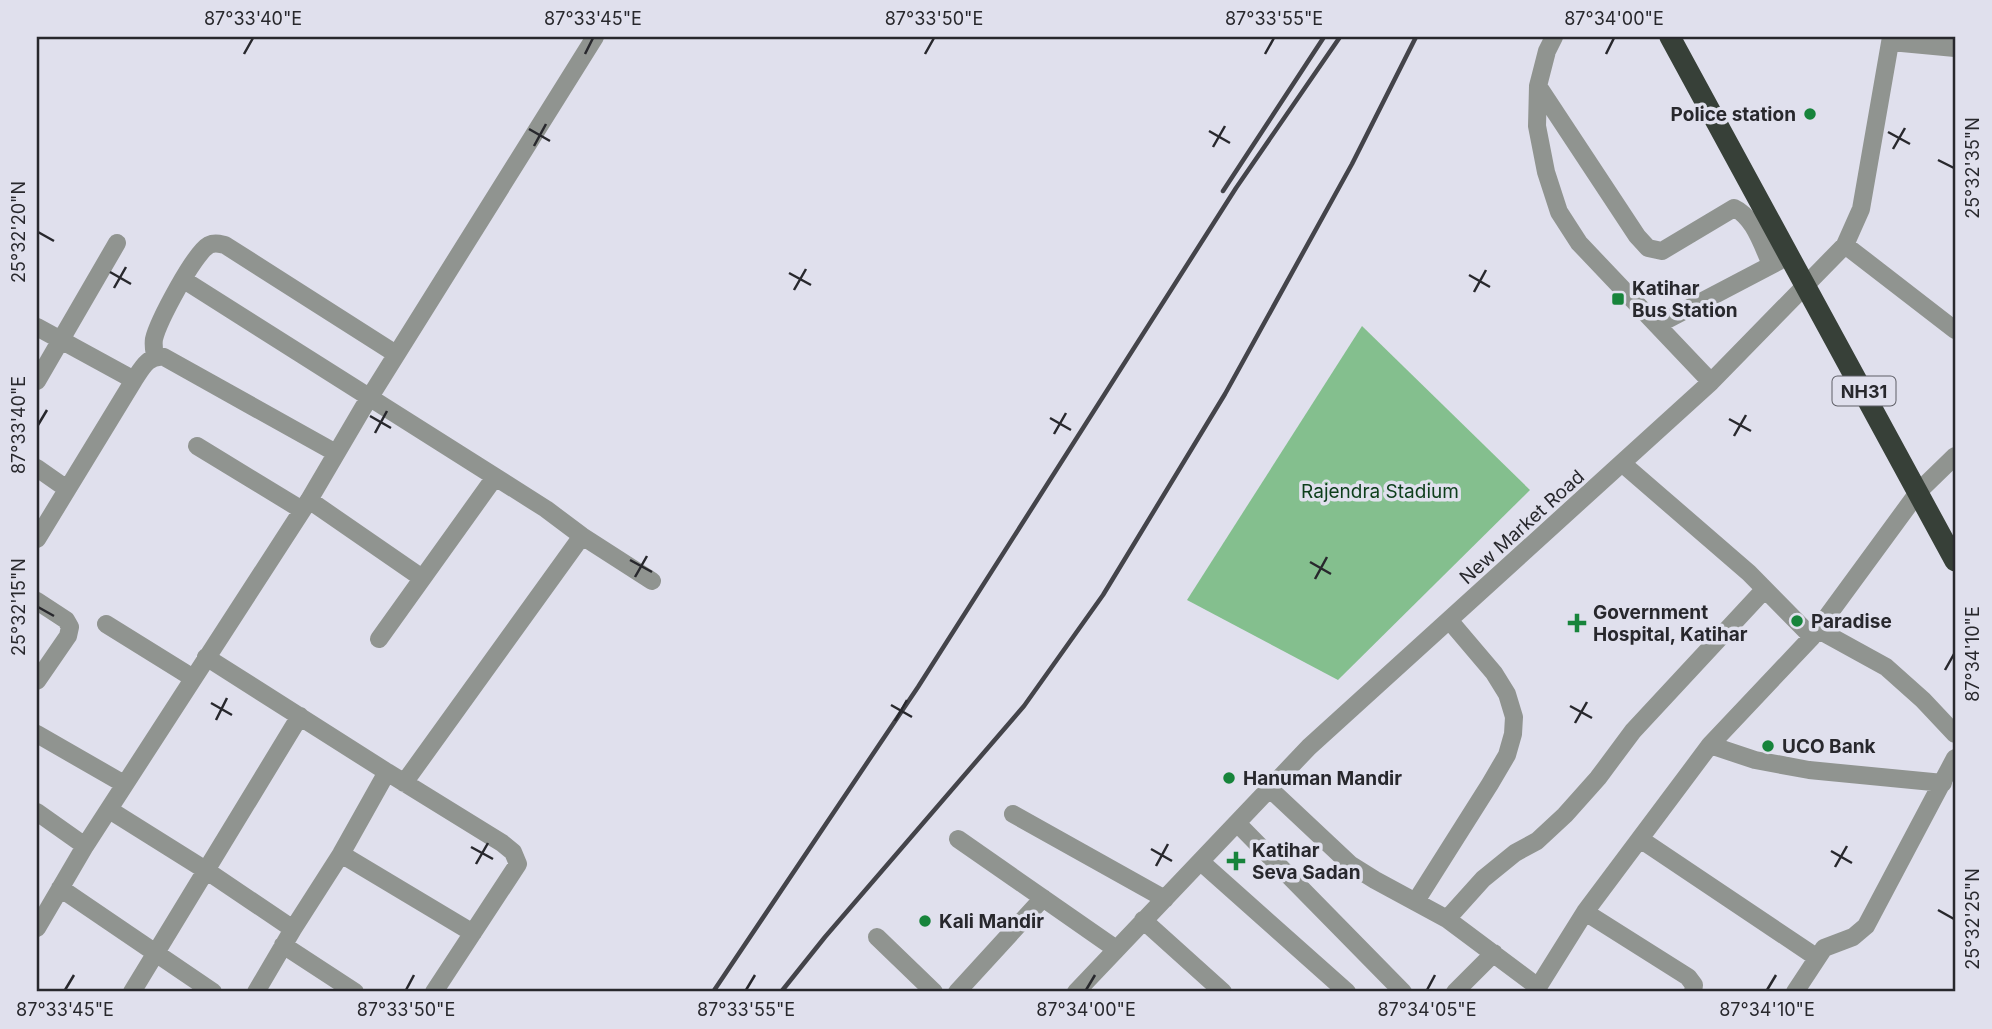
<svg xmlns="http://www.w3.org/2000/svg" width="1992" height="1029" font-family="Inter,sans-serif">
  <rect width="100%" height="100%" fill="#e0e0ed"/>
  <path fill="#84bf8e" d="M1362,326L1530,490L1338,680L1187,600Z"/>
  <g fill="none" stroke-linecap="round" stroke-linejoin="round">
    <path stroke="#909490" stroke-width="18" d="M1554,37L1547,51L1538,86L1537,126L1546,172L1559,212L1579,243L1711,382
      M1891,42L1955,48
      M1538,86L1637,236L1648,248L1662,251L1734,208C1754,217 1762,245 1771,264
      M1845,245L1955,330
      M184,280L546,509L582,536L652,581
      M1657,325L1779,261
      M37,327L134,380
      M155,356C154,350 153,345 154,339C158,322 194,253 209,245C215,242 220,244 225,245L396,354
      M37,381L117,243
      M197,446L302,510
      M1623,464L1749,573L1812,637
      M37,468L67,489
      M309,500L422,578
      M37,539L134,380C142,368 148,355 164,357L336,453
      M37,601L66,620L70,627L68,636L37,681
      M106,624L193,678
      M1817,629L1886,667L1923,700L1955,734
      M379,639L495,477
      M206,657L387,772
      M37,734L124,784
      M1710,745L1755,760L1809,770L1943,783
      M404,783L582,536
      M1270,789L1351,865L1375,880L1447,919L1538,987
      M37,812L85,846
      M116,814L207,871L293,929
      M1013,814L1165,899
      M1237,823L1403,992
      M958,839L1116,949
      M1640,839L1816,957
      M341,854L473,933
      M1201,862L1347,992
      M60,888L213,992
      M1416,901L1490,784L1507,755L1513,734L1514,717L1507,694L1494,673L1449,620
      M1585,912L1688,977L1694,985L1693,992
      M1447,919L1483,879L1515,853L1537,841L1565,815L1598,778L1633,731L1764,590
      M1143,920L1223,992
      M37,928L85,846L309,500L363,408L595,37
      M877,937L934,992
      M283,945L355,992
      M132,992L300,716
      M256,992L293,929L341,854L387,772L502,843L513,852L518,864L434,992
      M957,992L1043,898
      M1076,992L1309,747L1711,382L1845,245L1861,209L1891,37
      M1455,992L1494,953
      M1535,992L1585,912L1710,745L1812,637L1919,491L1955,456
      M1795,992L1824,948L1853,937L1866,926L1955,758"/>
    <path stroke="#374038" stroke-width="21" d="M1670,37L1955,561"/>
    <path stroke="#44444a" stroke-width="4.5" d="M1223,191L1324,37
      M713,992L918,687L1236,188L1340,37
      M781,992L825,937L1024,706L1103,595L1225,394L1352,164L1416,37"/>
  </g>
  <path fill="none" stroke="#28282d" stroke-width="2.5" d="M244,54L253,38M585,54L593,38M925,54L934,38M1265,54L1274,38M1606,54L1614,38M529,129L550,141M1209,131L1230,143M1888,132L1910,144M534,146L546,124M1213,147L1225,126M1893,149L1905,128M1938,160L1954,168M38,232L54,241M110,272L131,284M789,273L811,285M1469,275L1490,287M114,288L126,267M794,290L806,269M1474,292L1486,270M370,416L391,428M1050,418L1071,430M1729,419L1751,431M38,425L47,410M375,433L387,411M1054,434L1066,413M1734,436L1746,415M630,560L652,572M1310,562L1331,574M635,577L647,556M1315,579L1327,557M38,607L54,616M1945,670L1954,654M211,703L232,715M891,705L912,717M1570,706L1592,718M216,720L227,698M895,721L907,700M1575,723L1587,702M471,847L493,859M1151,849L1172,861M1831,851L1852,863M476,864L488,843M1156,866L1168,844M1835,867L1847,846M1938,910L1954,919M65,990L74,975M406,990L414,975M746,990L755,975M1086,990L1095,975M1427,990L1435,975M1767,990L1776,975"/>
  <g fill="#17843b" stroke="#e0e0ed" stroke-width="2.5">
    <circle cx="1810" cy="114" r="7"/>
    <rect x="1611" y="292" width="14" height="14" rx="3.5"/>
    <circle cx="1797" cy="621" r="7"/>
    <path d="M1573.5 612.5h7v7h7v7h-7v7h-7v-7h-7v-7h7z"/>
    <circle cx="1768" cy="746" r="7"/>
    <circle cx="1229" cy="778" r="7"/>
    <path d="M1232.5 850.5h7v7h7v7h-7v7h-7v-7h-7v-7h7z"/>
    <circle cx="925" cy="921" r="7"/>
  </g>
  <g text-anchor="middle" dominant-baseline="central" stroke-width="7" stroke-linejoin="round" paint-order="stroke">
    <rect fill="#e0e0ed" stroke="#5f5f67" stroke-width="2" x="1832.5" y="376.5" width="63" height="29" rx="5"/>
    <g font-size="18" font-weight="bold" fill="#28282d">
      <text x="1864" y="391">NH31</text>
    </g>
    <g font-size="19" font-weight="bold" fill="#28282d" stroke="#e0e0ed" text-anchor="start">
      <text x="1796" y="114" text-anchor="end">Police station</text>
      <text x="1632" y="288">Katihar<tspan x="1632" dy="22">Bus Station</tspan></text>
      <text x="1593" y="612">Government<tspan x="1593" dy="22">Hospital, Katihar</tspan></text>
      <text x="1811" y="621">Paradise</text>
      <text x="1782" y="746">UCO Bank</text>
      <text x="1243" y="778">Hanuman Mandir</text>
      <text x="1252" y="850">Katihar<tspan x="1252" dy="22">Seva Sadan</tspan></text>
      <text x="939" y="921">Kali Mandir</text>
    </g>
    <g font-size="19" fill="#0d3e1b" stroke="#e0e0ed">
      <text x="1380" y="491">Rajendra Stadium</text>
    </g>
    <g font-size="19" fill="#28282d" stroke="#e0e0ed">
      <text transform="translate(1522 527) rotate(-42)">New Market Road</text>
    </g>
  </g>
  <rect width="1992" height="1029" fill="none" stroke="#e0e0ed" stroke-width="77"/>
  <rect x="38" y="38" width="1916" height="952" fill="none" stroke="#28282d" stroke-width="2.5"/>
  <g font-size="18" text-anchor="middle" fill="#28282d">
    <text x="253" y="25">87°33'40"E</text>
    <text x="593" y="25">87°33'45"E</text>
    <text x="934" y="25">87°33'50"E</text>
    <text x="1274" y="25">87°33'55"E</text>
    <text x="1614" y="25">87°34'00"E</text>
    <text transform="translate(1973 168) rotate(-90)" y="6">25°32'35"N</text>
    <text transform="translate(19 232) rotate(-90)" y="6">25°32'20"N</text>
    <text transform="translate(19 425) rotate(-90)" y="6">87°33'40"E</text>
    <text transform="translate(19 607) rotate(-90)" y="6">25°32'15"N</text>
    <text transform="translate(1973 654) rotate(-90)" y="6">87°34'10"E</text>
    <text transform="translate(1973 919) rotate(-90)" y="6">25°32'25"N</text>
    <text x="65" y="1016">87°33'45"E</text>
    <text x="406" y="1016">87°33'50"E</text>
    <text x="746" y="1016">87°33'55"E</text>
    <text x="1086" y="1016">87°34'00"E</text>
    <text x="1427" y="1016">87°34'05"E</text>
    <text x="1767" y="1016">87°34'10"E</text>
  </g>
</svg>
